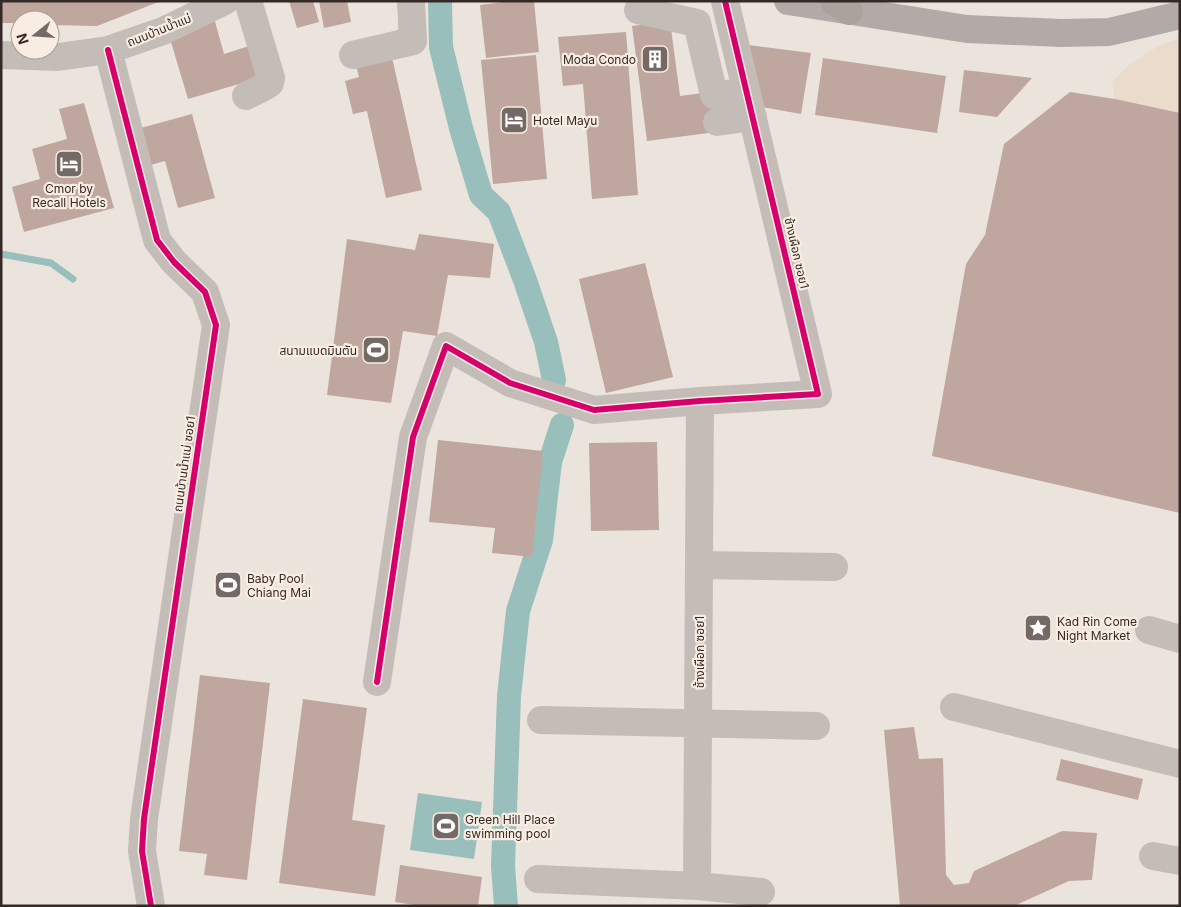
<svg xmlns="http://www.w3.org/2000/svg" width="1181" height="907" font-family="Inter,'Noto Sans Thai',sans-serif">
  <rect width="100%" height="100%" fill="#ebe4dd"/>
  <path fill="#eadbcb" d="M1180,38V113L1115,99L1112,82L1129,65L1160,45Z"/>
  <path fill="#98bfbb" d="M418,793L482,802L474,859L410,850Z"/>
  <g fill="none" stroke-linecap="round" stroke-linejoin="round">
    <path stroke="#98bfbb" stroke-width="7" d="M1,254L51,263L73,279"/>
    <path stroke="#98bfbb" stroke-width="24" d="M440,1L441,47L461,128L481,195L499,212L525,280L546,342L554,380
      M506,906L503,866L509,696L518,611L541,540L550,462L562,425"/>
  </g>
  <path fill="#bfa69e" d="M1,1H161L97,26L50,25V20H20V23H2Z
    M289,1H313L319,22L297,28Z
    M319,1H347L351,22L324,28Z
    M511,1H534L539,52L486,58L480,5Z
    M214,18L224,54L249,46L259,78L188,99L168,32Z
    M670,21L680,96L710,92L716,132L647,141L632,26Z
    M626,32L638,195L592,199L583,84L563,86L558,37Z
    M748,45L811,53L801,114L762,107Z
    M391,53L422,190L386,198L367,111L353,114L345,81L359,77L355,61Z
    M536,55L547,179L493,184L481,60Z
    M823,58L946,76L937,133L815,115Z
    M964,70L1032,78L997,117L959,112Z
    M1070,92L1115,99L1180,113V513L932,456L966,264L985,235L1004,144Z
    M84,103L114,208L24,232L12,187L40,179L32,149L67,139L59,109Z
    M192,114L215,198L178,208L165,161L147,166L137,129Z
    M419,234L494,244L490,278L448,275L437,336L403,331L391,403L327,395L347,239L415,250Z
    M645,263L673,377L606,393L579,279Z
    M438,440L543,451L532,557L492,553L495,528L429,522Z
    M657,442L659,530L591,531L589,443Z
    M200,675L270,683L247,880L204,875L207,854L179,851Z
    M303,699L367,708L352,820L385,825L375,896L279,883Z
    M914,727L919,759L943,758L946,875L954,885L969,883L974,871L1062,831L1097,833L1092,880L1069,881L1014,906H900L884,730Z
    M1061,759L1143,779L1138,800L1056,780Z
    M400,865L482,877L478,906H421L395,902Z"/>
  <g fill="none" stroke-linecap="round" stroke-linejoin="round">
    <path stroke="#c4bcb6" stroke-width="28" d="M638,10L697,23L714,95L747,92
      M108,50L157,240L174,262L205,292L216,325L144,819L142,851L151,906
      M1,55L58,57L108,50L163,31L225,1
      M353,55L413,41L411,1
      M246,96L264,87L270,83L271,78L248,1
      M717,122L753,117
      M699,565L834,567
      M1149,630L1180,639
      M377,682L413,437L446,346L510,383L594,410L700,401L818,394L725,1
      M954,707L1180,764
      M541,720L816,726
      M1153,856L1180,861
      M538,879L697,886L761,892
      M697,886L700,401"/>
    <path stroke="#b2aaa6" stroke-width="28" d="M788,1L967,29L1061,33L1109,32L1180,15"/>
    <path stroke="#aaa39d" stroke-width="28" d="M834,1L849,11"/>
    <g stroke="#f9ede3" stroke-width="9">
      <path id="cycleway" d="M108,50L157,240L174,262L205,292L216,325L144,819L142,851L151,906
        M377,682L413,437L446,346L510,383L594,410L700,401L818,394L725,1"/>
    </g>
    <use href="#cycleway" stroke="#d6006c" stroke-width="6"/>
  </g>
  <defs>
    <g id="building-square" transform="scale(1.4375)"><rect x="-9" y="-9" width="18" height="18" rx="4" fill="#746a65" stroke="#f9ede3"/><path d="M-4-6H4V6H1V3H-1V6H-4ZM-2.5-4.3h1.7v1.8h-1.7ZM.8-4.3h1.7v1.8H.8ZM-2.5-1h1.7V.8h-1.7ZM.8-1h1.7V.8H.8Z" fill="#fff"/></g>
    <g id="hotel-square" transform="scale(1.4375)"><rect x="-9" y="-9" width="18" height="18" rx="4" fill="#746a65" stroke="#f9ede3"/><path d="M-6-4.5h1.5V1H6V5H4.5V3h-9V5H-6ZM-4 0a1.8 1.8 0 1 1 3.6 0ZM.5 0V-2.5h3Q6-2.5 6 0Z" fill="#fff"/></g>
    <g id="stadium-square" transform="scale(1.4375)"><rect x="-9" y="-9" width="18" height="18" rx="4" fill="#746a65" stroke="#f9ede3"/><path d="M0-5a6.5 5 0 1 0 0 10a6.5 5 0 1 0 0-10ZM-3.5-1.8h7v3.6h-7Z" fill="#fff"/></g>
    <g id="sight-square" transform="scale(1.4375)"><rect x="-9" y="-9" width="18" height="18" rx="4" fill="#746a65" stroke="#f9ede3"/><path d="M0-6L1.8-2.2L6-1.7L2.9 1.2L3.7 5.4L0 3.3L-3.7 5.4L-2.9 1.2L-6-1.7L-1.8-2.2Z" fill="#fff"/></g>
  </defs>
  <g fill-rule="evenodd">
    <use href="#building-square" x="655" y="59"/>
    <use href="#hotel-square" x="514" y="120"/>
    <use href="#hotel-square" x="69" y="164"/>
    <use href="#stadium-square" x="376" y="350"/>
    <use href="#stadium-square" x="228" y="585"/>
    <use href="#sight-square" x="1038" y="628"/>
    <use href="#stadium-square" x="446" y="826"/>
  </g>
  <g text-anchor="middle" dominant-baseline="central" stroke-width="4.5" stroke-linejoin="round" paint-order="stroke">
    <g font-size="12" fill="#342925" stroke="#f9ede3">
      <text transform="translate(159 30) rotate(-22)">ถนนบ้านน้ำแม่</text>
      <text transform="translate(797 253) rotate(77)">ช้างเผือก ซอย1</text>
      <text transform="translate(184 464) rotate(-82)">ถนนบ้านน้ำแม่ ซอย1</text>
      <text transform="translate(699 652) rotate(-90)">ช้างเผือก ซอย1</text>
    </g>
    <g font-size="12" fill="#342925" stroke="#f9ede3" text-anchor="start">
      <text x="636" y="59" text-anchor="end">Moda Condo</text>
      <text x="533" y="120">Hotel Mayu</text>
      <text x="69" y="188" text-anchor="middle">Cmor by<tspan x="69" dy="14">Recall Hotels</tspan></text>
      <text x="357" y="350" text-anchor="end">สนามแบดมินตัน</text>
      <text x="247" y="578">Baby Pool<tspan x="247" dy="14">Chiang Mai</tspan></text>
      <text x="1057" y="621">Kad Rin Come<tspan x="1057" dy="14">Night Market</tspan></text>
      <text x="465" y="819">Green Hill Place<tspan x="465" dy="14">swimming pool</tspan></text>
    </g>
  </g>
  <rect width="1181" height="907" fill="none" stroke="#342925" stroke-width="5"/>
  <g transform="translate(35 35) rotate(253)"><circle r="24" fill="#f9ede3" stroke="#aa9f97"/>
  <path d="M0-4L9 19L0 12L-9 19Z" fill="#746a65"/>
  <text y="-8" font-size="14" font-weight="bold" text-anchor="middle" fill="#342925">N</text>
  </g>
</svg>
